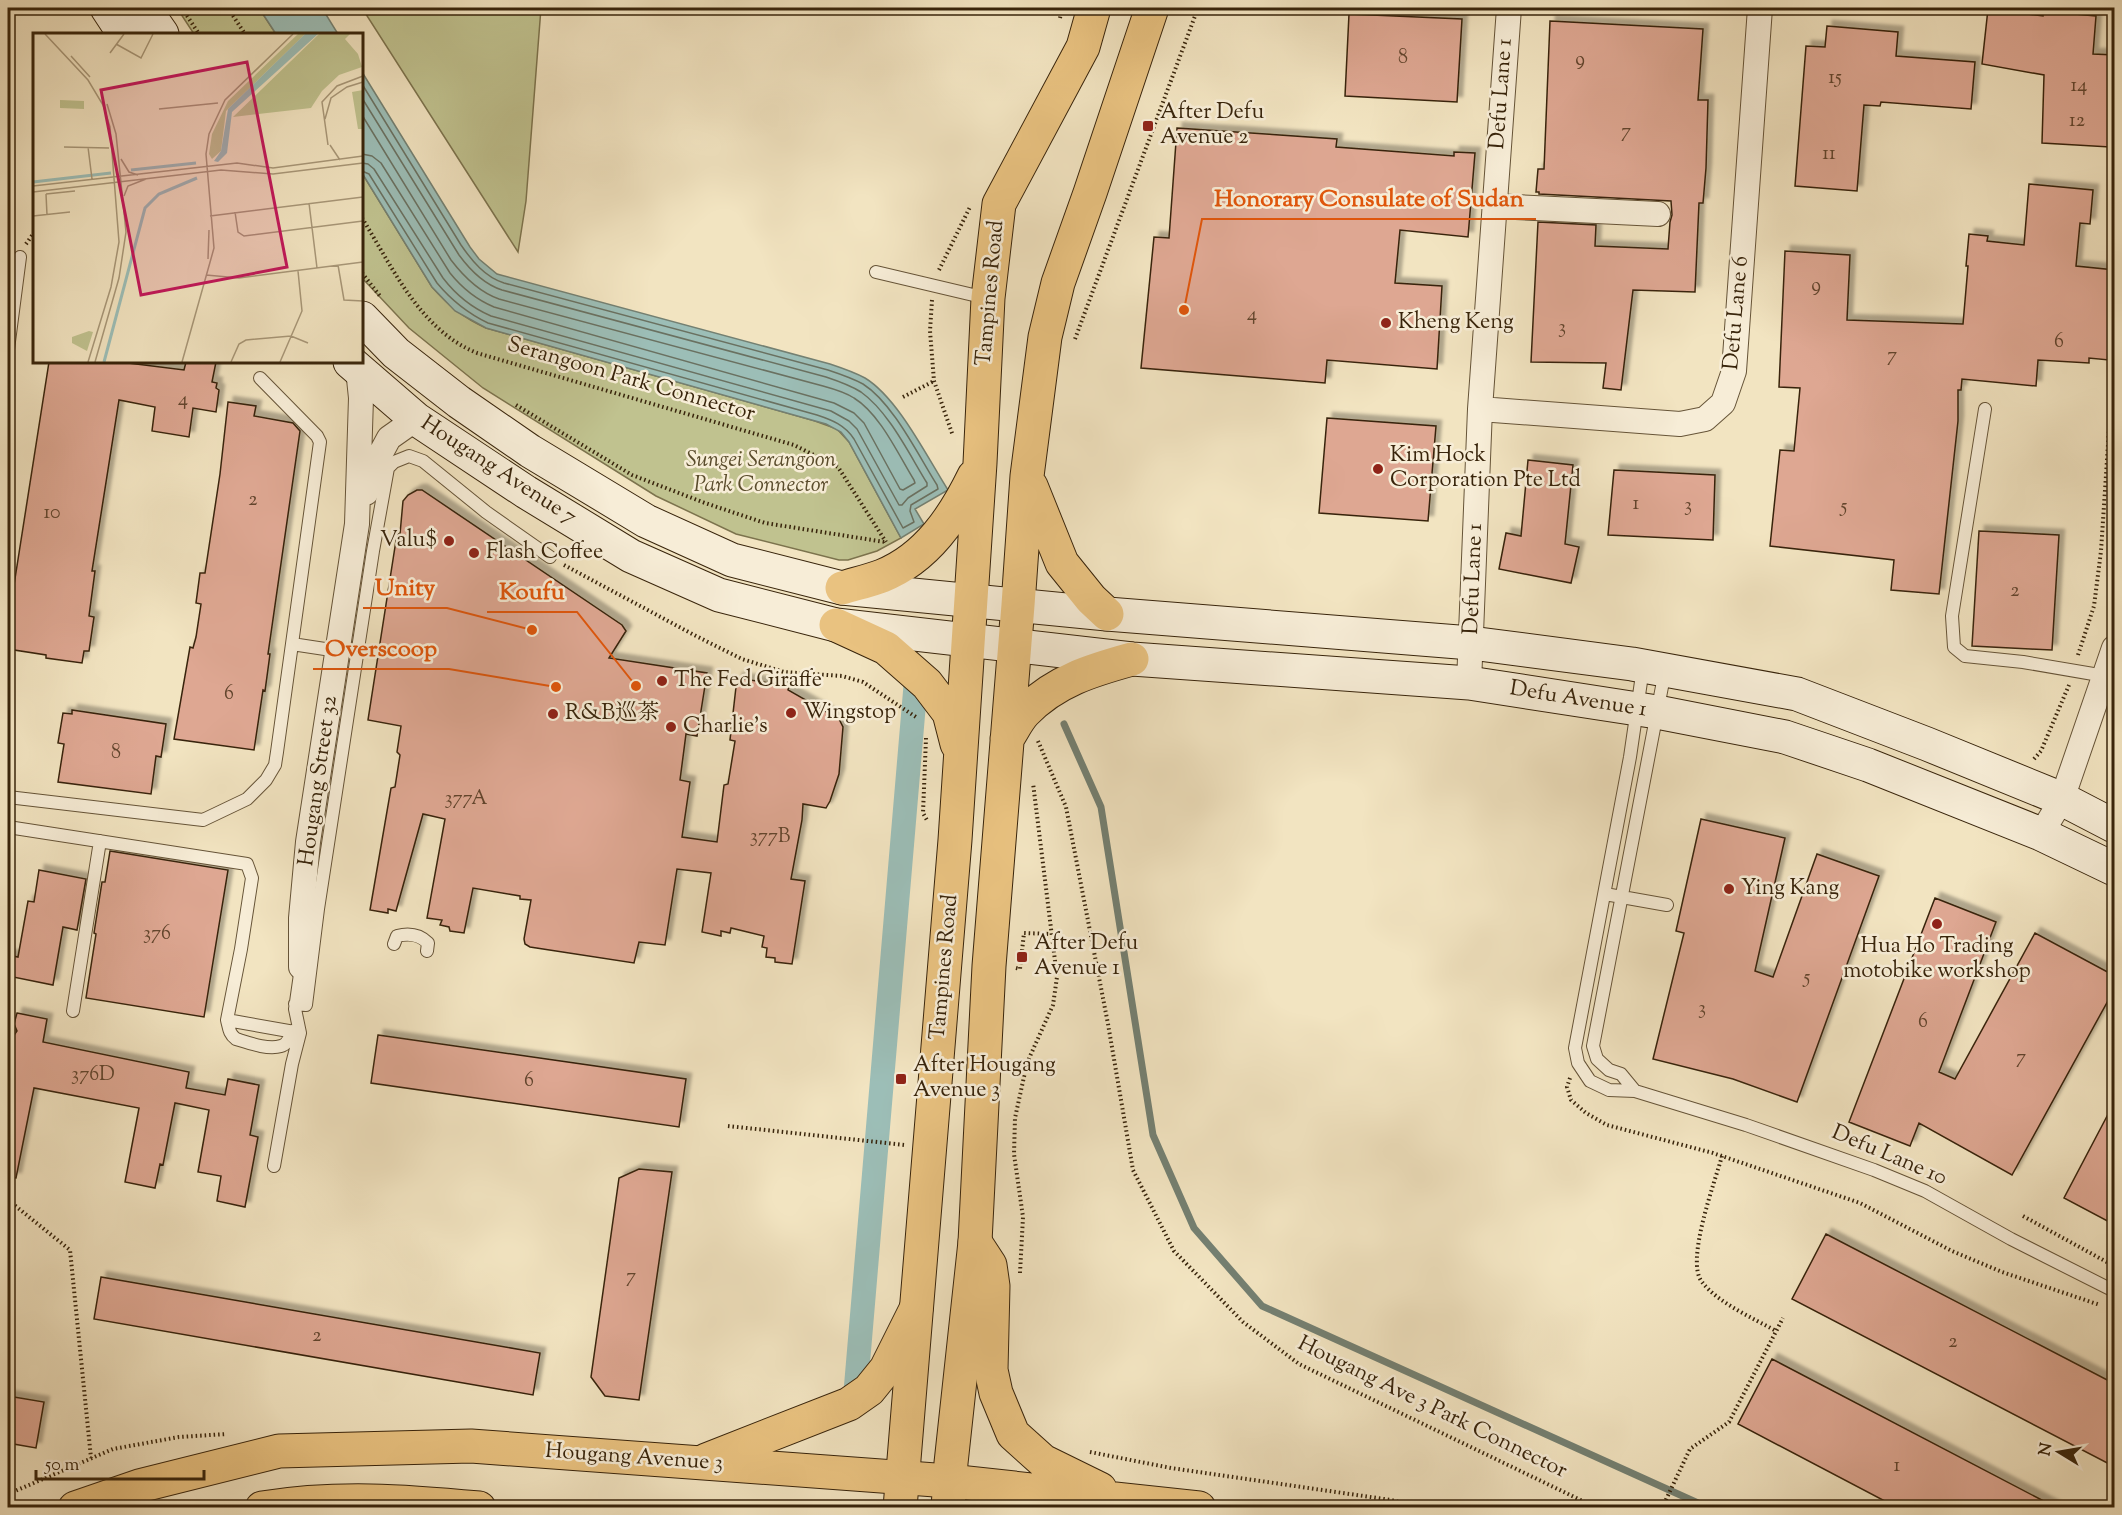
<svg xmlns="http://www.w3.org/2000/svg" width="2122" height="1515" font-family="'Sorts Mill Goudy','Noto Serif SC',serif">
  <defs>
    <filter id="shadow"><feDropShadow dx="5.5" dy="-5.5" stdDeviation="1.5" flood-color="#0004"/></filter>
  </defs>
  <rect width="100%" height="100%" fill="#f2e4c1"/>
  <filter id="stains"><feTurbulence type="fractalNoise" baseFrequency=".00333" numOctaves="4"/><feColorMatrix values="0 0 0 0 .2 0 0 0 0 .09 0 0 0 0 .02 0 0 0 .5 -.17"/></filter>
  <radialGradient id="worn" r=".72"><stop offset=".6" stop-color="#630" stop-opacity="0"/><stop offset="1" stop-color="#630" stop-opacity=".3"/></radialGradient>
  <path fill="#c0c28f" stroke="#7c734d" stroke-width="1.5" d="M177,8H259L276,34H194Z
    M362,8H541L526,201L518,252Z
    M362,173L432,287C448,305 463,318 486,328L815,421L837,429L849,442L901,538L877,551L848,560H839L736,534L656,496L483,388L409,328L362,278Z"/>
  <path fill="#9cbeb7" stroke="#748072" stroke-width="1.5" d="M259,8H322L338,34H276Z
    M362,72L470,247L479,259L497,274L830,364C842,368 854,372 865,378C898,398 927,457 948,490L915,509L924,524L901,538L849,442L841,432L826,424L486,328L455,311L432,287L362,173Z"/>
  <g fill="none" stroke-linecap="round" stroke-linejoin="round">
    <path stroke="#6a7161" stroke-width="1.5" d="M362,84L461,245C472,261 485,277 504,283L828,370C840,374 852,378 863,384C893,403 918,455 937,485L938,489L911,505L910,511L914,522L903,528L854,439C845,425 832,420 817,415L488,323C467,313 452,301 437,283L369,174L362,171
      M362,98L459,255C470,270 483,284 502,290L826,377C838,381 850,385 861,392C889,412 909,454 927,483V486L908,498L902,505H899L857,429L849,421L831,411L491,316C470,307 456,295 443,278L374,169L368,164L362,163
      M362,115L451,260C464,277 479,292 499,299L823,386C834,389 845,392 854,398C880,414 898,454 914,480L915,483L903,490L900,489L864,423L854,413L834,403L494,307C475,299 462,288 450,273L381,163L372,156L362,154"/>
    <path stroke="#748072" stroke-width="7" d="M1064,724L1101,807L1153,1135L1194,1228L1262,1306L1709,1508"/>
    <path stroke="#9cbeb7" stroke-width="24" d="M856,1386L916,680"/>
  </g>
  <path fill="#dea792" stroke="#38240b" stroke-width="1.5" filter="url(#shadow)" d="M1988,9L2043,16V11L2096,16L2093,54L2115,55L2110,147L2042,143L2044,75L1982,64Z
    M1349,14L1462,19L1457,102L1345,96Z
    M1550,21L1703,29L1698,100H1708L1706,168L1703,203H1699L1695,292L1633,290L1621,390L1603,388L1606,363L1531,362L1538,222L1596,225L1595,246L1668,249L1670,222L1672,215L1671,201L1539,194V192H1536L1538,169H1544Z
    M1827,26L1898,32L1896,56L1975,62L1971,109L1881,102L1880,106L1864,105L1857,191L1795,186L1806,46L1825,47Z
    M1177,128L1337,139L1336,147L1454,156V152L1475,153L1468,237L1400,230L1395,283L1442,286L1437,369L1327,360L1325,383L1141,368L1154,237L1169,238Z
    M2029,184L2093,190L2090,224L2080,223L2076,266L2115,270V302L2109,360L2089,358V363L2038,360L2036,386L1962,379L1961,390H1958V421L1939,594L1891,590L1894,560L1770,546L1780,450L1794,451L1800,388L1779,387L1785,251L1850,255L1847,320L1963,324L1968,266H1966L1969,234L1988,236L1987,241L2024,245Z
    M49,362H120L184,370L186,362H216L212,382L217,383L216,388L219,390L216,412L193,408L189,437L152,431L155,407L119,400L92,571H95L89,616L94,617L89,651H84L82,663L46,658V655L8,649V633L14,585Z
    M228,402L256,406L254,416L293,423L300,431L268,654H270L265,691L263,690L254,750L174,739L190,647L193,648L196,637L201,604L196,603L200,573H205L220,474Z
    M1327,418L1436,426L1428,521L1319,513Z
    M1528,460L1573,465L1565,544L1579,547L1571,583L1499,569L1506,533L1521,536Z
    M1614,470L1715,475L1713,540L1608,535Z
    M417,490H422L622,625L626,631L609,658L707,673L697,736L686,734L680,780L690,782L682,837L717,842L724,785L728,784L735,741L730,740L737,678L789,686L788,690L839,719L843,727L839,774L830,801L826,808L803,804L802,820L791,879L805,881L792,964L775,962V958L766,957L767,948L762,947L764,936L731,928L730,933L721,931V936L702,932L711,873L677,869L665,945L639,942L634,963L530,947L525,944L524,939L531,900L520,899V896L473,888L464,933L450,931L449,927L440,925L442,920L427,918L445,819L423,814L396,911L388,909V913L370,910L391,788L395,787L400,755L397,752L401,726L368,720L397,534H400L403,501L408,495Z
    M1979,531L2059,535L2052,650L1972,646Z
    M72,710L166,724L161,757L156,756L151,794L58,782L64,744L58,743L63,713L72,714Z
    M1701,819L1785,838L1755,971L1773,977L1817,854L1879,876L1797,1102L1733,1079L1653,1059L1684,933L1676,931Z
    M110,851L228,870L204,1017L86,998L96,934L94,933L102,882H105Z
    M39,870L86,879L77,930L63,927L53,985L8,976V955L18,957L28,901L34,902Z
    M1935,898L1996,922L1939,1072L1955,1079L2035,933L2115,976V988L2012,1175L1919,1123L1910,1146L1849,1122Z
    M17,1013L47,1019L43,1042L189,1072L186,1088L225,1095L228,1079L259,1085L250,1135L258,1137L245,1207L217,1201L221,1176L198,1172L209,1110L175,1103L163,1165L160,1164L155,1188L125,1182L139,1108L34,1088L16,1178L8,1177V1062L12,1038L17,1031L14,1024Z
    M378,1035L686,1079L679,1127L371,1083Z
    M2115,1101V1225L2064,1198Z
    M639,1169L672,1172L639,1400L605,1396L591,1377L619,1178Z
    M1826,1234L2115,1384V1467L1792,1299Z
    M101,1277L540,1353L533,1395L94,1319Z
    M1772,1359L2057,1508H1898L1738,1424Z
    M8,1396L44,1402L36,1448L8,1443Z"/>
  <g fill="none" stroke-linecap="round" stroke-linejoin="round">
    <g stroke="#665438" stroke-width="14">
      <path id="service" d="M876,272L986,298
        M8,349L20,257
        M1985,409L1952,616L1954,647L1965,656L2023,662L2105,676
        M292,644L338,651
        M1643,668L1630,757L1575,1048L1578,1063L1590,1081L1609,1090L1635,1091L1746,1125L1874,1170L1925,1191L2011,1239L2114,1291
        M8,797L203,820L247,799L266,780L275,765L277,752L320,442L317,436L260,378
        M8,827L247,864L252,878L241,949L227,1020C229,1028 229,1034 236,1039C249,1043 268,1050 281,1046C287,1045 290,1037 293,1031
        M1605,894L1667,905
        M394,944L397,936C409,933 419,934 428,943L427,951
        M295,1004L306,1005L318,909L373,551L388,468L394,462L409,456L423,461L486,512L550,557
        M73,1011L100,841
        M227,1020L300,1033
        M8,1030H9
        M1635,1091L1621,1074L1609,1070L1597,1059L1593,1046L1665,671
        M274,1166L292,1064L300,1033L295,1009L301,967"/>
    </g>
    <g stroke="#665438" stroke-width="26">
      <path id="minor" d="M1494,206L1658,214
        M1480,409L1680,424L1705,419L1723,403L1734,371L1760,8
        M366,493L375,464L389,438L416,419
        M1469,683L1480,409L1509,8
        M2041,834L2062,799L2114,648
        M301,967V918L308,842L357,524L361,398L358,369"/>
    </g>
    <g stroke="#38240b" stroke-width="35">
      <path id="secondary" d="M107,8L124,34
        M144,8L162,34
        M362,318L396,353L459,402L530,451L646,521L732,560L842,588L1107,614L1471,643L1632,664L1797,694L1927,744L2062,799L2114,826
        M350,362L416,419L526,492L631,556L719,595L836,625L1132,659L1469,683L1657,712L1785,737L1868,765L2041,834L2114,869"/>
    </g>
    <g stroke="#38240b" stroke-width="35">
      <path id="primary" d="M1031,486L1062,563L1091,599L1107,614
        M842,588C855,584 869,581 882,576C927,558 954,517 974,476
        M836,625L886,648L927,684L949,713L957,744
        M1007,739C1013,730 1018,719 1025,712C1055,681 1092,670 1132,659
        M900,1508L955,840L980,463L988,298L999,204L1083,47L1094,8
        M948,1508L951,1463L975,1242L989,966L1018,605L1027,476L1045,337L1058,283L1090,193L1152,8"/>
    </g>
    <g stroke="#38240b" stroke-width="35">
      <path id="trunk" d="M975,1242L990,1265L993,1286L991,1370L996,1393L1013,1434L1043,1461L1100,1489
        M706,1460L849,1404L869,1390L886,1369L916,1309
        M75,1508L139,1486L279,1451L471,1446L949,1481L1199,1508
        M262,1508C337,1496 405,1501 479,1508"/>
    </g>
    <path stroke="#38240b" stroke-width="4" stroke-dasharray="1.5 3" stroke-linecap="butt" d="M182,8L199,34
      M228,8L245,34
      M1060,18L1062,8
      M362,218C393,268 420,330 477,353L794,445L838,467L886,542
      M26,244L33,234H34
      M939,270L970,207
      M362,273L380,296
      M932,300L930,331L934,381L953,436
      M1075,339L1198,8
      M903,397L934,381
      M516,405L632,475L705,503L765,523L885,542
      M564,565L696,636L742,659L784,672L842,676L863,682L916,717
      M2078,655L2094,606L2101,551L2114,354
      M926,738L923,813L928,822
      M1038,741L1066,807L1108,1024L1133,1170L1174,1251L1243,1322L1299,1364L1597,1508
      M2034,759L2041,751L2069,685
      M2113,795L2114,780
      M1016,968L1020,969L1024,933L1051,934
      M1570,1078L1567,1087L1571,1100L1586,1113L1607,1125L1713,1153L1860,1203L1952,1251L2002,1272L2100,1305
      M728,1126L905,1145
      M1722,1156C1715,1182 1685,1261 1702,1282C1718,1303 1753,1318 1776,1331
      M8,1200L70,1250L91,1458
      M2023,1216L2114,1266
      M1020,1273L1023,1217L1014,1154L1015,1118L1027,1063L1053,1005L1057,977L1033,783
      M1090,1452L1171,1468L1391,1500L1422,1508
      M8,1494L113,1449L179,1437L227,1434
      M1662,1508L1690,1449L1729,1422L1783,1318"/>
    <use href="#service" stroke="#f7edd7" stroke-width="12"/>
    <use href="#minor" stroke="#f7edd7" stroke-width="24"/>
    <use href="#secondary" stroke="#f7edd7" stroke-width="33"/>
    <use href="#primary" stroke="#e9c280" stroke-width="33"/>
    <use href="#trunk" stroke="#e9c280" stroke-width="33"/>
  </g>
  <g fill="#8f2418" stroke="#f7edd7" stroke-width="2">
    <rect x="1142" y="120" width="12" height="12" rx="3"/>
    <circle cx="1386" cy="323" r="6"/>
    <circle cx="1378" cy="469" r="6"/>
    <circle cx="449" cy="541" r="6"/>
    <circle cx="474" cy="553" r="6"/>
    <circle cx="662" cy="681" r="6"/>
    <circle cx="791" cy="713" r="6"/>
    <circle cx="553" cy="714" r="6"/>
    <circle cx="671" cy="727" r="6"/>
    <circle cx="1729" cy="889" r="6"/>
    <circle cx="1937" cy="924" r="6"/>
    <rect x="1016" y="951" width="12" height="12" rx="3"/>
    <rect x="895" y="1073" width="12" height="12" rx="3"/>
  </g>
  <g text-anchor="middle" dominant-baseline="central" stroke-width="5" stroke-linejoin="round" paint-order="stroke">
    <g font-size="20" fill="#62452d">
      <text x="1403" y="58">8</text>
      <text x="1580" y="60">9</text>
      <text x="1835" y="78">15</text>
      <text x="2079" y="86">14</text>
      <text x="2077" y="121">12</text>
      <text x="1626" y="132">7</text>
      <text x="1829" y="154">11</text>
      <text x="1816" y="286">9</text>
      <text x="1252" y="315">4</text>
      <text x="1562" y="328">3</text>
      <text x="2059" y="342">6</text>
      <text x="1892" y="356">7</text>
      <text x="183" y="400">4</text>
      <text x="253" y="500">2</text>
      <text x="1636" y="504">1</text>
      <text x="1688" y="506">3</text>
      <text x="1844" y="507">5</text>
      <text x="52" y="513">10</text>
      <text x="2015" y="591">2</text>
      <text x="229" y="694">6</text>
      <text x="116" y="753">8</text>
      <text x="466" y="799">377A</text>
      <text x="770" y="837">377B</text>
      <text x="157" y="934">376</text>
      <text x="1807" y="978">5</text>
      <text x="1702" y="1009">3</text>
      <text x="1923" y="1022">6</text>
      <text x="2021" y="1058">7</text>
      <text x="93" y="1075">376D</text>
      <text x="529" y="1081">6</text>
      <text x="631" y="1277">7</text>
      <text x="317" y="1336">2</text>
      <text x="1953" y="1342">2</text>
      <text x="1897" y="1466">1</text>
    </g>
    <g font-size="22" fill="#38240b" stroke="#f7edd7">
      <text transform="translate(1502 94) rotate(-86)">Defu Lane 1</text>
      <text transform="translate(991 293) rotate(-85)">Tampines Road</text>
      <text transform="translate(1737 313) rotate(-85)">Defu Lane 6</text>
      <text transform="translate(631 380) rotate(16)">Serangoon Park Connector</text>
      <text transform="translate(498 471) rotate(33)">Hougang Avenue 7</text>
      <text transform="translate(1474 579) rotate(-88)">Defu Lane 1</text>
      <text transform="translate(1578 700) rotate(9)">Defu Avenue 1</text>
      <text transform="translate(319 781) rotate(-82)">Hougang Street 32</text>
      <text transform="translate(945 967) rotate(-85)">Tampines Road</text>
      <text transform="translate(1889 1156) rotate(23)">Defu Lane 10</text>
      <text transform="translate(1432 1408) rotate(26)">Hougang Ave 3 Park Connector</text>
      <text transform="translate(634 1458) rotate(4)">Hougang Avenue 3</text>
    </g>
    <g font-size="22" fill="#38240b" stroke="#f7edd7" text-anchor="start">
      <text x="1160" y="113">After Defu<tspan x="1160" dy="25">Avenue 2</tspan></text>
      <text x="1398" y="323">Kheng Keng</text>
      <text x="1390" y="456">Kim Hock<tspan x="1390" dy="25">Corporation Pte Ltd</tspan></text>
      <text x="437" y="541" text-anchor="end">Valu$</text>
      <text x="486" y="553">Flash Coffee</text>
      <text x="674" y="681">The Fed Giraffe</text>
      <text x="803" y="713">Wingstop</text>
      <text x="565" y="714">R&amp;B巡茶</text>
      <text x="683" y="727">Charlie's</text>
      <text x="1741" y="889">Ying Kang</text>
      <text x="1034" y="944">After Defu<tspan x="1034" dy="25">Avenue 1</tspan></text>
      <text x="1937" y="947" text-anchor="middle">Hua Ho Trading<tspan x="1937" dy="25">motobike workshop</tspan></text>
      <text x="913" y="1066">After Hougang<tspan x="913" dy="25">Avenue 3</tspan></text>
    </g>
    <g font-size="22" font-style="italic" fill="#5a4c2c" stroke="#f7edd7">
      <text x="761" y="461">Sungei Serangoon<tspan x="761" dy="25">Park Connector</tspan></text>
    </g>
  </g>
  <g transform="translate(33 33)">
    <rect width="330" height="330" fill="#f2e4c1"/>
    <path d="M265,1H272L193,78L188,118L179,126L176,121L179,101L195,68ZM286,1H317L312,6L325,21L329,34L306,42L289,58L278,75L200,84ZM330,57V96H325L319,59ZM27,67L51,68V76L27,75ZM56,298L60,299L54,318L39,310V304Z" fill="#c0c28f"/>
    <path d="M272,1H285L199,79L194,120L185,129L181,128L188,118L195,76Z" fill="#9cbeb7"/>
    <path fill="none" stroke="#9cbeb7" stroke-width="3" d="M98,137L163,130M0,149L78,140M71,329L112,175L126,161L164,145"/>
    <path fill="none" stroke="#a89778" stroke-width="1.5" d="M12,1L55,47L70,72L77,94L86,209L78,254L55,329M83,11L108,25L120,1M77,20L91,1M38,23L57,44M126,76L185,70M292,86L298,65L314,54L330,49M295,112L289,69L304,53L330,43M297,112L307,127M31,114L76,115M55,114L59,146M88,126L96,139L105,142M0,153L204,130L240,135L330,123M0,159L188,137L240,141L330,130M13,161L42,158M13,161L14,182M91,163L95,153L113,146M276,170L284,235M202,179L205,199L211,203L330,188M0,183L37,179M177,183L330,164M175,226L176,197M305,232L311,267L330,268M173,242L206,245L330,229M62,329L86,245L93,199L83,101L74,71M149,329L181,215L173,121L176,101L192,67L260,1M198,329L206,311L213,307L258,303L275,310M247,329L269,278L265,238"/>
    <path fill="#c2185b" fill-opacity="0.15" stroke="#c2185b" stroke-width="3" d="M214,29L254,234L108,262L68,57Z"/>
    <rect width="330" height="330" fill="none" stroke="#38240b" stroke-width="3"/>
  </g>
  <path fill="none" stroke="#df560c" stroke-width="2" d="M1184 310L1202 219H1536M532 630L447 608H363M636 686L577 612H487M556 687L449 669H313"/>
  <g fill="#df560c" stroke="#f7edd7" stroke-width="2">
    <circle cx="1184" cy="310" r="6"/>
    <circle cx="532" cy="630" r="6"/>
    <circle cx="636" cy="686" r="6"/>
    <circle cx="556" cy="687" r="6"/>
  </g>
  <g font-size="24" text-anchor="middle" font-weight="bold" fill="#df560c" stroke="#f7edd7" stroke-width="5" stroke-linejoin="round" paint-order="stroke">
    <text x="1369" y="206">Honorary Consulate of Sudan</text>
    <text x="405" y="595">Unity</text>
    <text x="532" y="599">Koufu</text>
    <text x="381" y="656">Overscoop</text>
  </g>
  <rect width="2122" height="1515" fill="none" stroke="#f2e4c1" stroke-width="30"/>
  <rect x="9" y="9" width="2104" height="1497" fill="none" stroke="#38240b" stroke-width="3"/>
  <rect x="15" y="15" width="2092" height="1485" fill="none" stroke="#38240b" stroke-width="1.5"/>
  <g transform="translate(2059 1452) rotate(281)" stroke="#f7edd7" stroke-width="4.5" paint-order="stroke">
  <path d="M0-4.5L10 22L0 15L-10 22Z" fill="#38240b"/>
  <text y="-9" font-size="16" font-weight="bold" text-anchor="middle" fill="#38240b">N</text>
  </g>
  <path d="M36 1470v9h168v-9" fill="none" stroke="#38240b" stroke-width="3"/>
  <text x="45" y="1470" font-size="18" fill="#38240b" stroke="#f7edd7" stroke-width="4.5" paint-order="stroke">50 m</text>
  <rect width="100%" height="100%" filter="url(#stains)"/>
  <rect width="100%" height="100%" fill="url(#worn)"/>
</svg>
